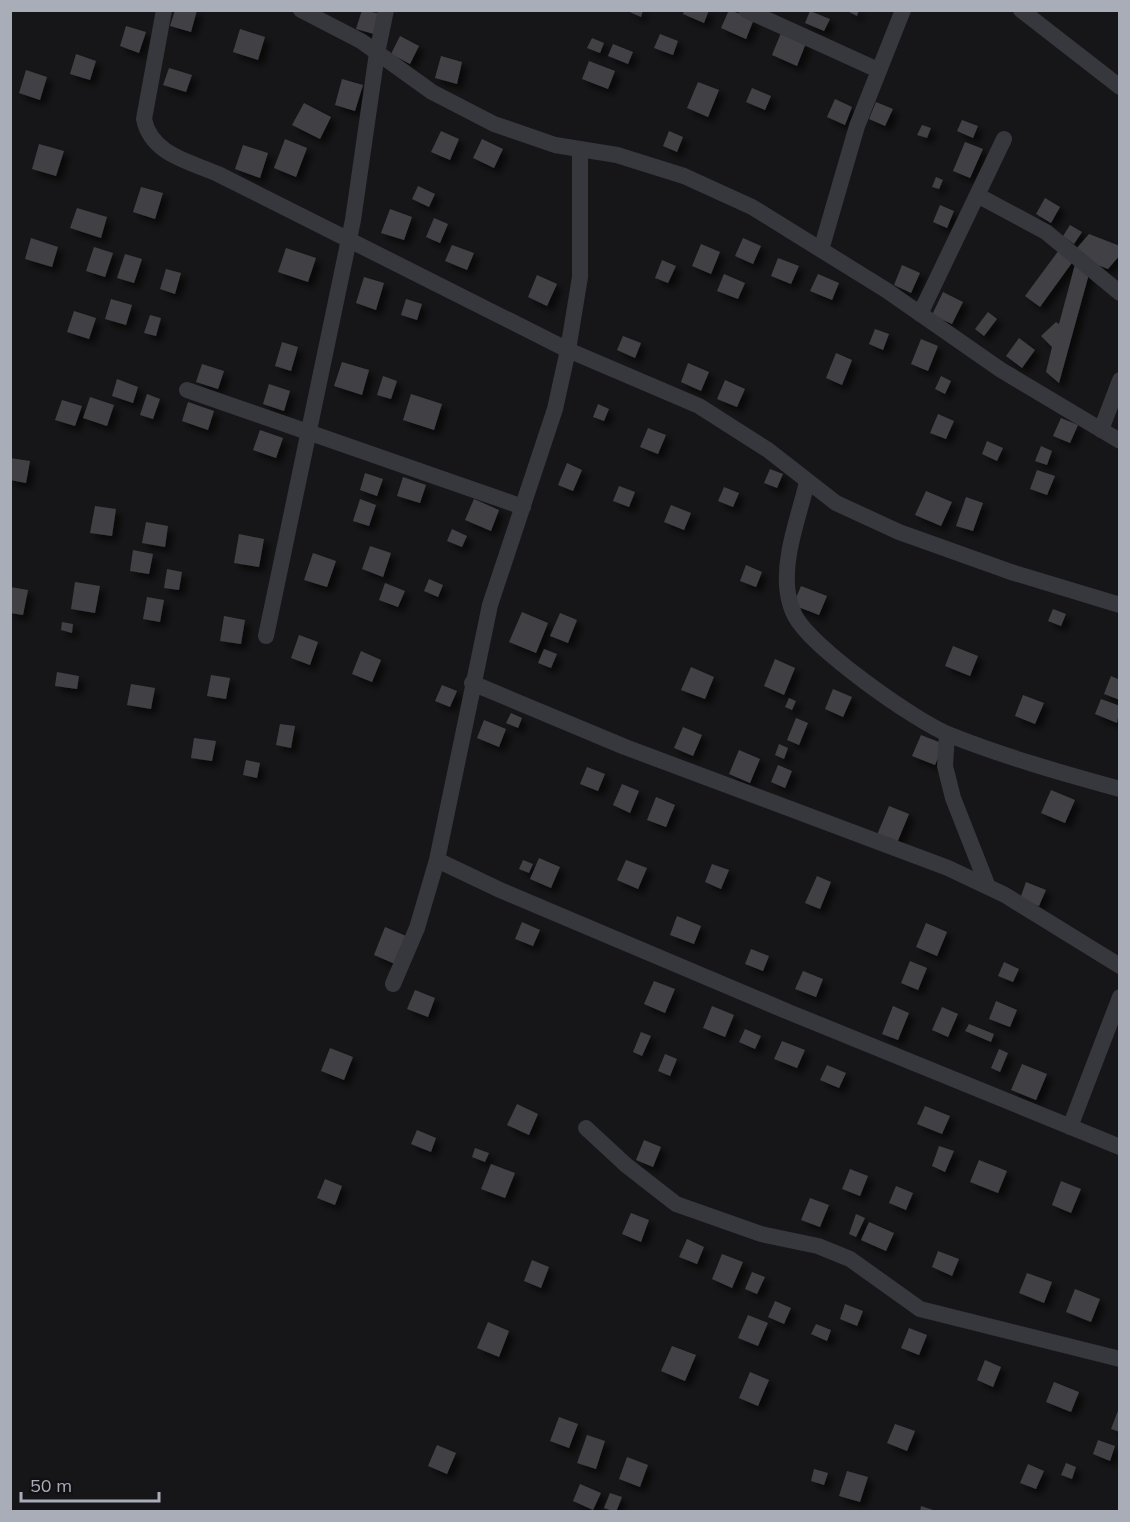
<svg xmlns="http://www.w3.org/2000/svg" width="1130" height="1522" font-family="Mulish,sans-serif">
  <defs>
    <filter id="shadow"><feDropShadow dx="5.5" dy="5.5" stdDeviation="3" flood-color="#0009"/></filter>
  </defs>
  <rect width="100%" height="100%" fill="#161618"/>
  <path fill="#404145" filter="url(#shadow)" d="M175,10H197L191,32L170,26Z
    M362,10L381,14L374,34L356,29Z
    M625,10H643L641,17Z
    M684,10H709L704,23L683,14Z
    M729,10L754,19L746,39L721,28Z
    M845,10H859L857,16Z
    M810,11L830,19L824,31L805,23Z
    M126,26L146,32L139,53L120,46Z
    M240,29L265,37L258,60L233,52Z
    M781,33L806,43L797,66L772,55Z
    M660,34L678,41L673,55L654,48Z
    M400,36L419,46L410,64L391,54Z
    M592,38L604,43L600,53L587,48Z
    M613,44L633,52L628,64L608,56Z
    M76,54L96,61L90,80L70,74Z
    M441,56L462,62L457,84L435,78Z
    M589,61L615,71L608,89L582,79Z
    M169,68L192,75L186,92L163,85Z
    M26,70L47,77L40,100L19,93Z
    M342,79L363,85L355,111L335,105Z
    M698,82L719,90L708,117L687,108Z
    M752,88L771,96L765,110L746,102Z
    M835,99L852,107L845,125L827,117Z
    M876,102L893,109L885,126L869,119Z
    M304,103L331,117L320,139L292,125Z
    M962,120L978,126L973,138L957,131Z
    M922,125L931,128L927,138L917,135Z
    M441,131L459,139L450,160L431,152Z
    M669,131L683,137L677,152L663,146Z
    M285,139L307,148L296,177L274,168Z
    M482,139L503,149L494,168L473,158Z
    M965,142L983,149L970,178L953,171Z
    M39,144L64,151L56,176L32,169Z
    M243,145L268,153L260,178L235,169Z
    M936,177L943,180L939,189L932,187Z
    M418,186L435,194L429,207L412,199Z
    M141,187L163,193L155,219L133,212Z
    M1045,198L1060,207L1051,223L1036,214Z
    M940,205L954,211L947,228L933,222Z
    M77,208L107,217L101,238L70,228Z
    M390,209L412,217L404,240L381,233Z
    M434,218L448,224L440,243L426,237Z
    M1070,225L1082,232L1074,244L1063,236Z
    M1089,234L1120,246V255L1108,269L1092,263L1059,383L1046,372L1052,347L1041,336L1056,322L1059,324L1077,257L1071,255Z
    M31,238L58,247L52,267L25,259Z
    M743,238L761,246L753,264L735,256Z
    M701,244L720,252L711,274L692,266Z
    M452,245L474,253L467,270L445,261Z
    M94,247L113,253L105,277L86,271Z
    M286,248L316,258L308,282L278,272Z
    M1059,250L1074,260L1040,307L1025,296Z
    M125,254L142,259L134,283L117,278Z
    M778,258L799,266L791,284L771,276Z
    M662,260L676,266L668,283L655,278Z
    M902,265L920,273L911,293L894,285Z
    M166,269L181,273L175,294L160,289Z
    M724,274L745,283L738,299L717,291Z
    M818,274L839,283L832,300L810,291Z
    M537,275L557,284L547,306L528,297Z
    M364,277L384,283L376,310L356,303Z
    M943,292L963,302L952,324L932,315Z
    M111,299L132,305L126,325L105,319Z
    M406,299L422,304L417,320L401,315Z
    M74,311L96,318L89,339L67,332Z
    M988,312L997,319L984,336L975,329Z
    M150,315L161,318L156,336L144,333Z
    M875,329L889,334L883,350L869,344Z
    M623,336L641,343L635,358L617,350Z
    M1019,338L1035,350L1022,368L1006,356Z
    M921,339L938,346L928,371L911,364Z
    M282,342L298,347L291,371L275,366Z
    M836,353L852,360L842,385L826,378Z
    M342,362L369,370L362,395L334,386Z
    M688,363L709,372L701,391L681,382Z
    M202,364L224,371L218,389L196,382Z
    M383,376L397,381L391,399L377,395Z
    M941,376L951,381L945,394L935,389Z
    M117,379L138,387L133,403L112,396Z
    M725,380L745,389L737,407L717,399Z
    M269,384L290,391L284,411L263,404Z
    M147,394L160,399L153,419L140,415Z
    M411,394L442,404L434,430L403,420Z
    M90,397L114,405L107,426L83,418Z
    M62,400L82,406L75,426L55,420Z
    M188,402L214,411L208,430L182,421Z
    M598,404L609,409L604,421L593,417Z
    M938,414L954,421L946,439L930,433Z
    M1061,418L1078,425L1070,443L1053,436Z
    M648,428L666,435L658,454L640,447Z
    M260,430L283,438L276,458L253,450Z
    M987,441L1003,448L997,461L982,454Z
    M1041,446L1052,451L1047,465L1035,461Z
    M10,458L30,461L26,483L10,480Z
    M567,463L582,470L573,491L558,485Z
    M770,469L783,474L777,488L764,483Z
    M1037,470L1055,476L1047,495L1030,489Z
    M365,473L383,479L377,496L360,490Z
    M403,477L426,485L420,503L397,496Z
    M619,486L635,492L629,507L613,501Z
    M724,487L739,493L733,507L718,501Z
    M926,491L952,502L941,526L915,515Z
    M966,497L983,503L973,531L956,526Z
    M360,499L376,505L369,526L353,521Z
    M474,499L499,510L491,531L465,520Z
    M671,505L691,513L684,530L664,522Z
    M95,506L116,509L112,536L90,533Z
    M146,522L168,526L165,547L142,543Z
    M452,529L467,536L462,547L447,541Z
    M239,534L264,539L259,567L234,563Z
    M370,546L391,553L383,577L362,569Z
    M133,550L153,554L149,574L130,571Z
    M313,553L336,561L327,587L304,580Z
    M746,565L762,572L756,587L740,581Z
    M167,569L182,572L179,590L164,588Z
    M429,579L443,585L438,597L424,591Z
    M75,582L100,586L95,613L71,609Z
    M385,583L405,591L398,607L379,600Z
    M801,586L827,596L819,615L793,605Z
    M10,587L28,590L23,615L10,613Z
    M147,597L164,600L160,622L143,619Z
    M1053,609L1066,614L1061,626L1048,621Z
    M522,612L548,623L536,653L509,642Z
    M560,613L577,620L568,643L550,636Z
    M224,616L245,620L241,644L220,641Z
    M62,622L73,624L72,633L61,630Z
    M299,635L318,642L310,665L291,658Z
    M953,646L978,656L970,676L945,666Z
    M544,649L557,654L551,668L538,663Z
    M361,651L381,660L372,682L352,674Z
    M775,659L795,668L784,695L764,686Z
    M691,667L714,677L705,699L681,690Z
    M57,672L79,676L77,689L55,686Z
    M211,675L230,678L226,699L207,696Z
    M1111,676L1120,680V700L1104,694Z
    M131,684L155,688L151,709L127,705Z
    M442,685L457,691L450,707L435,701Z
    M833,689L852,697L843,717L825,709Z
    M1023,695L1044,703L1035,724L1015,716Z
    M789,698L796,701L792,710L785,707Z
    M1101,699L1120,706L1117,723L1095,714Z
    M511,713L522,718L518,728L506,723Z
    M796,718L808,723L799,745L787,740Z
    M484,720L506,729L499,747L477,738Z
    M280,724L295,726L291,748L276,745Z
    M683,727L702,735L693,756L674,748Z
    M921,735L944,744L935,765L912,756Z
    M194,738L216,741L212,761L191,758Z
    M779,744L788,748L784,759L775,755Z
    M739,750L760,759L750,783L729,774Z
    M246,760L260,763L257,778L243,775Z
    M778,765L792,771L785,788L771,782Z
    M587,767L605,774L598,791L580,784Z
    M622,784L639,791L630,813L613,805Z
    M1051,790L1075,800L1065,823L1041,813Z
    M656,797L675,805L666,827L647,820Z
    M889,806L909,814L897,843L877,835Z
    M539,858L560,867L551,888L530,879Z
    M523,860L533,864L529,873L519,869Z
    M626,860L647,868L638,889L617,880Z
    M712,864L729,870L721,889L705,882Z
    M817,876L831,882L820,909L805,903Z
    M1026,882L1046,890L1039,906L1020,899Z
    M677,916L701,926L694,944L670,935Z
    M522,922L540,930L533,946L515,939Z
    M926,923L947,932L937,956L916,947Z
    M385,927L406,936L395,964L374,955Z
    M751,949L769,956L763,971L745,964Z
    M910,961L927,968L918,990L901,983Z
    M1004,962L1019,969L1013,982L998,976Z
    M803,971L823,979L816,997L795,989Z
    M654,981L675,989L665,1013L644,1004Z
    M415,990L435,998L428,1017L407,1009Z
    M996,1001L1017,1010L1010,1027L989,1019Z
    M712,1006L734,1015L725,1037L703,1028Z
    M893,1006L909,1013L898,1040L882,1034Z
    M942,1007L958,1014L948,1037L932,1030Z
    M969,1024L994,1034L991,1042L965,1031Z
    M745,1029L761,1036L755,1049L739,1042Z
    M641,1032L651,1036L642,1056L633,1052Z
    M782,1041L805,1050L797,1068L774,1059Z
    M330,1048L353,1057L344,1080L321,1071Z
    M999,1049L1008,1053L1000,1072L991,1068Z
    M665,1054L677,1059L670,1076L658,1071Z
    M1022,1064L1047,1074L1036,1100L1011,1090Z
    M827,1065L846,1073L839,1088L820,1080Z
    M517,1104L538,1114L529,1135L507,1125Z
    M925,1106L950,1116L942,1134L917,1124Z
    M417,1130L436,1138L431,1152L411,1144Z
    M644,1140L661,1147L653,1167L636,1160Z
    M939,1146L954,1151L945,1172L932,1166Z
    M475,1148L489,1153L485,1162L472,1157Z
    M979,1160L1007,1171L998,1193L970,1182Z
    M491,1164L515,1173L505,1198L481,1189Z
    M850,1169L868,1176L860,1196L842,1189Z
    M325,1179L342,1186L335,1205L317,1198Z
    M1061,1181L1081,1189L1071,1213L1052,1205Z
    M896,1186L913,1193L906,1210L889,1203Z
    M810,1198L829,1205L820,1227L801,1220Z
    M631,1213L649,1220L641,1242L622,1234Z
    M856,1214L865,1218L856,1237L849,1234Z
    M869,1222L894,1233L886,1251L861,1240Z
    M687,1239L704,1247L697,1264L679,1257Z
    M938,1251L959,1259L952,1276L932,1267Z
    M722,1254L743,1262L732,1288L712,1279Z
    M532,1260L549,1267L541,1288L524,1281Z
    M752,1272L765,1277L757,1294L745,1289Z
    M1027,1273L1052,1282L1044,1303L1019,1293Z
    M1075,1289L1100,1299L1091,1322L1066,1312Z
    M775,1301L791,1308L784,1324L768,1317Z
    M845,1304L863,1311L857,1326L840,1319Z
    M748,1315L768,1323L758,1346L738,1338Z
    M488,1322L509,1331L499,1357L477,1348Z
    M816,1324L831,1330L827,1341L811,1334Z
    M909,1328L927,1335L919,1355L901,1348Z
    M672,1346L696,1355L685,1381L661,1371Z
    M985,1360L1001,1367L993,1387L977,1380Z
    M750,1372L769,1380L758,1406L739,1398Z
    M1054,1382L1079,1392L1071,1412L1046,1402Z
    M1119,1408H1120V1432L1111,1429Z
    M559,1417L578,1424L569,1448L550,1441Z
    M895,1424L915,1431L907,1451L887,1443Z
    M587,1435L605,1441L596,1469L577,1463Z
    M1098,1440L1115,1446L1110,1461L1093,1454Z
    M437,1445L456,1453L447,1474L428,1466Z
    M627,1457L648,1465L640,1487L619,1479Z
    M1066,1463L1076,1467L1072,1479L1061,1475Z
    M1028,1464L1044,1471L1036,1489L1020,1483Z
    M814,1469L828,1473L824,1485L811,1481Z
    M847,1471L868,1477L860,1502L839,1496Z
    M580,1484L601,1493L593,1510L573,1501Z
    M610,1493L622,1497L616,1512L604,1508Z
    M921,1506L936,1511V1512H920Z"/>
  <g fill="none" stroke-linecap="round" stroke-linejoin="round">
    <path stroke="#37383d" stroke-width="16" d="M164,10L144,119C151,154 188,161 218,174L568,350L699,406L768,450L836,503L899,532L1011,572L1120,605
      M301,10L361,41L432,92L494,124L555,145L617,155L684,176L752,207L886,290L1001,370L1120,441
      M746,10L878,70
      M1021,10L1120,87
      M977,195L1046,232L1120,293
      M821,250L857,126L903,10
      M920,314L1004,139
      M187,390L523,507
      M1101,430L1120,380
      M807,482C799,517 782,558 788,594C789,601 792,610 795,616C812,648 915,721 950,735C1005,757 1062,773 1120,789
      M266,636L353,220L377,53L386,10
      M472,683L625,747L948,868L1005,895L1120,966
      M947,734L945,766L953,798L988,887
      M437,860L500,890L791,1013L1120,1147
      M393,984L417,928L437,860L490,605L555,409L568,350L580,277V149
      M1070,1127L1120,997
      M586,1128L626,1165L676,1204L761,1234L818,1246L850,1259L920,1309L1120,1359"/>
  </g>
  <rect width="1130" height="1522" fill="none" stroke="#a8adb8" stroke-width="24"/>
  <path d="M21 1492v9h138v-9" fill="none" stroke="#a8adb8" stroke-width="3"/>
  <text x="30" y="1492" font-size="18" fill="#a8adb8" stroke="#111113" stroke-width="4.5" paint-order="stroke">50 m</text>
</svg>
